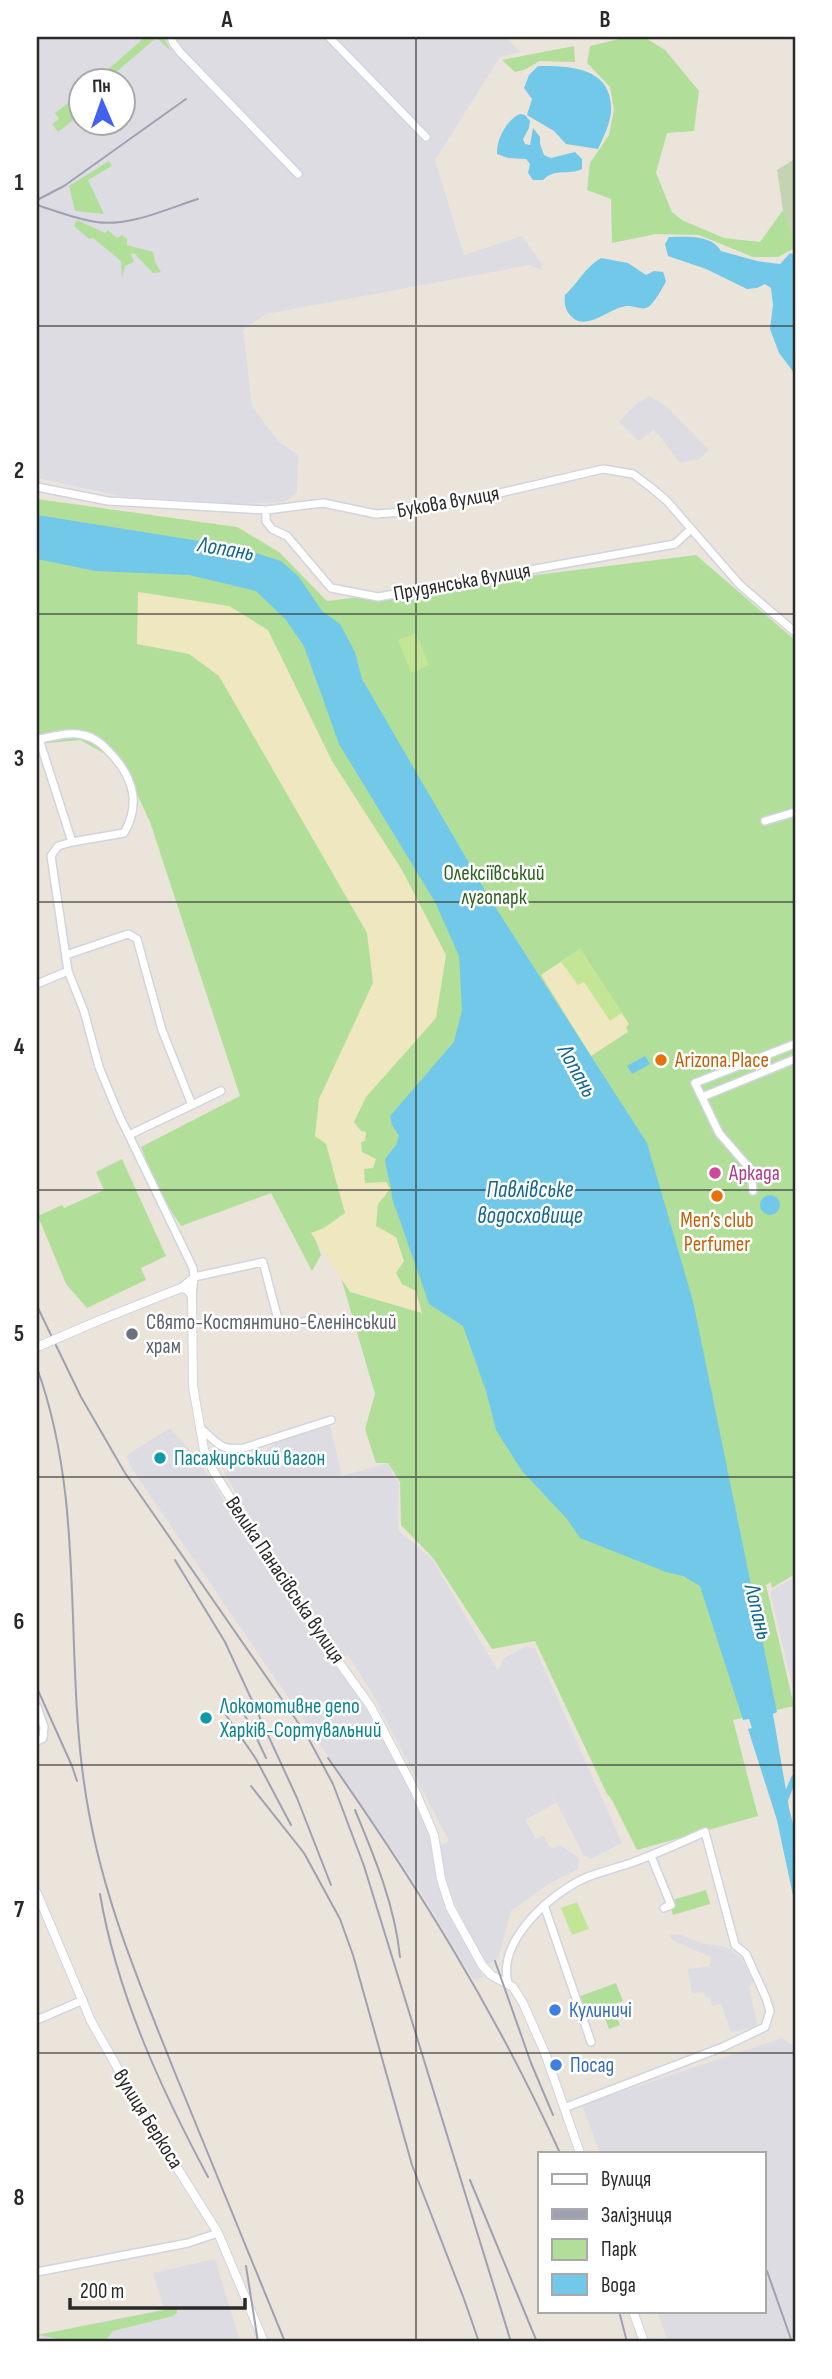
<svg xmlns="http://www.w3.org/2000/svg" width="832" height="2379" font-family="'Sofia Sans Condensed',sans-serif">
  <rect width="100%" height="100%" fill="#ebe4db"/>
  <path fill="#dedce3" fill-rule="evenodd" d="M37,37H506L520,52L500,57L435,160L464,255L522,236L542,264L541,270L530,265L266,314L243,330L252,406L278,441L298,455L297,493L284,502L244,504L120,496L37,478ZM80,80H122V122H80Z
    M649,396L666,406L709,450L699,459L680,463L654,429L639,441L619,422L635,405Z
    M330,1426L342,1476L388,1463L399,1484L398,1530L432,1559L498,1671L504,1658L525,1647L535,1648L622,1843L591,1859L584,1856L551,1792L556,1803L525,1820L536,1839L544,1836L551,1849L560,1845L579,1858L578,1869L547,1885L511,1911L498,1959L487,1964L463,1923L446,1881L440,1846L449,1841L372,1693L348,1655L343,1657L269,1550L224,1472L261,1454L280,1440Z
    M170,1428L197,1458L272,1576L367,1710L400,1766L426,1823L444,1903L483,1977L474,1981L415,1883L130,1466L127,1455Z
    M795,1576V1697L770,1592Z
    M669,1934L681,1935L700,1943L727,1947L741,1958L753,1981L749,1987L758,2027L731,2032L721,2004L712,2006L710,1997L706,1998L704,1992L692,1993L688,1969L710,1966L711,1957L676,1942L671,1939Z
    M782,2038L795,2047V2342H668L657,2311H764V2153H600L582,2105Z
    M215,2259L240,2342H37V2335L164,2309L153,2273Z"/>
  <path fill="#b1df9a" d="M145,37H163L171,51L159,40L155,39L107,80H96Z
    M627,37H644L665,50L699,91L694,131L667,133L656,173L672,212L682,220L724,238L760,242L783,210L795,241V248L778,257H753L699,235L656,234L612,243L611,199L587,190L590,163L609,135L614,110L610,87L587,63L590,46Z
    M574,46L575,62L540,61L524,70L515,72L502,60Z
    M80,94V103L78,105L80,115L58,132L52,124L59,119L55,113Z
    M109,161L112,166L88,180L104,214L75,211L69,186Z
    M77,220L105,233L108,230L117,238L122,235L127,239V245L153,252L155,262L161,272L153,273L134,253L131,254L134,262L125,266L122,278L121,261L93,238L89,239L74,226Z
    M37,499L237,527L279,552L327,601L696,555L795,640V1574L772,1588L771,1582L766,1585L794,1706L733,1720L758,1816L637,1850L612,1800L607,1794L535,1641L492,1649L433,1558L401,1525L400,1482L388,1463H376L365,1429L375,1394L339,1271L314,1235L321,1255L312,1271L271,1193L181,1226L161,1196L141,1147L240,1096L150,822L123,764L80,740L37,744Z
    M122,1159L166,1256L141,1268L146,1280L87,1308L66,1284L38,1216L62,1205L64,1208L104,1190L96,1172Z
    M706,1890L710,1904L673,1915L669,1901Z
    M616,1983L623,2001L585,2015L578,1997Z
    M613,2007L620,2025L609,2029L602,2011Z
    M175,2308L177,2309V2313L173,2316L113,2331L104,2342H60L59,2339L37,2335Z"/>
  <path fill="#efe7bf" d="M138,592L229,606L268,630L332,761L402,870L446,955L436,1018L366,1097L354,1122L361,1131L366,1132L365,1141L361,1142L362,1152L376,1159L373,1168L364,1169L365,1183L386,1182L390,1189L378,1204L376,1226L396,1237L404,1261L396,1273L402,1284L416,1291L422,1313L350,1292L311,1233L324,1228L345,1213L326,1144L315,1136L319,1099L373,983L367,933L219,676L189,654L137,644Z
    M580,949L629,1024L626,1027L628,1032L591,1056L541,975Z"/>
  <path fill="#c3d4b3" d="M795,159V242L783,210L777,170Z"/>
  <path fill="#c3e696" d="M416,633L429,665L411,673L398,640Z
    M580,949L622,1013L610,1021L584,982L578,985L561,962Z
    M577,1902L589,1929L572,1935L561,1908Z"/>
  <path fill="#72c8e8" d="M538,66C571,66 613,67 611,112C610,124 603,138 598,149L566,144L554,131L527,115L532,99L524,88L529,75Z
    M520,114L525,115L530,121L529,128L523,139L525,144L530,145L533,128L540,137V144L544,155L551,158L575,152L582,159V169C567,176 557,167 543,180H533L528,173L530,164L526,159L508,158L497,154C496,140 507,119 520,114Z
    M669,237C686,237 711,234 721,251L757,261L780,264L790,253L795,255V374L779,353L770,329L773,305L771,288L765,284L757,288L747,289L706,269L668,256L665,244Z
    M601,258L628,263L646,275L654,271L663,272L666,281C664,286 653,305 648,307C641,311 635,305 627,306C610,307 586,333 571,316C565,310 564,303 565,295C578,283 585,267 601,258Z
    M37,515L237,547L281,561L299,577L322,611L340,624L355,652L362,679L490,899L647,1143L693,1301L777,1712L773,1714L789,1808L795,1832V1905L777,1820L748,1729L752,1728L749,1719L743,1720L700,1586L683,1576L666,1572L580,1538L567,1519L522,1471L496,1430L486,1391L463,1326L429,1304L392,1198C392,1185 386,1173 385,1159L396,1145L399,1136L392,1125L390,1116L454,1042L462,1010L459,956L435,902L339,744L304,646L286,620L256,591L189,575L95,571L37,559Z
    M645,1056L650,1064L632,1074L627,1066Z
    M760 1205a10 10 0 1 1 20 0a10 10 0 1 1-20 0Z"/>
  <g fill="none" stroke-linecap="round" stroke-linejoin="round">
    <path stroke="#72c8e8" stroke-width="6" d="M784,1802L794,1778"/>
    <g stroke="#d0d4e1" stroke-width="10">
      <path id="minor" d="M171,37L173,43L180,52L298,174
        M329,37L426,137
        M37,487L108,501L266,510L323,503L376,514L403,512L457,503L603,469L633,474L653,489L667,501L740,585L795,632
        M266,510V521L272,529L287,536L331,588L378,597L675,544L691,529
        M765,821L795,812
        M72,842L124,833C140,806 134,780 114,757C105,747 97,738 83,735C69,731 53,737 39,739L72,842L58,846L51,856L68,971L84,1011L99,1067L119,1115L193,1268L194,1277L192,1296
        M66,955L128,934L137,939L162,1030L192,1105L129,1135
        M37,984L68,971
        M702,1097L795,1059
        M192,1105L221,1091
        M753,1191L751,1170L719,1133L695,1083L795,1044
        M181,1288L194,1277L263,1262L279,1323L288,1326L317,1318
        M200,1428C218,1442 218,1451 244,1448L331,1420
        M37,1707L44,1727L43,1738L37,1741
        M651,1856L671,1905L664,1908
        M544,1905L591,2042
        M508,1983C497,1941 550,1894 585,1878C600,1872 616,1868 631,1863C656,1854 680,1843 705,1832L735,1945L746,1954L766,1998L770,2011L765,2027L723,2047L564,2108
        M37,2020L83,2000
        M37,2272L188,2243L218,2233"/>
    </g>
    <g stroke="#d0d4e1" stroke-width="10">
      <path id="tertiary" d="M100,1320L181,1288L187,1289L192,1296L193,1386L204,1450L214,1472L290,1594L371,1707L416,1793L434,1835L441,1879L450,1907L482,1965L491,1975L513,1987L523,2003L545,2053L580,2153
        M37,1893L91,2021L144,2115L218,2233L264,2342
        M633,2311L644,2342"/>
    </g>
    <use href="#minor" stroke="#fff" stroke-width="7"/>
    <use href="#tertiary" stroke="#fff" stroke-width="8"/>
    <path stroke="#9ea1b2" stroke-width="2" d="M37,200L64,186L186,99
      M37,205C56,211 76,219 96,222C129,227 166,209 198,199
      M37,1306L81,1397L125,1473L306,1734L333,1784L364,1866L511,2342
      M37,1368C89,1511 61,1666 89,1813C105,1902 140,1985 173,2068C210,2160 248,2251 285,2342
      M175,1560L225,1642L297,1798L331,1885
      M37,1688L72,1766L77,1781
      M241,1710L249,1722L266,1758
      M226,1715L256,1759L291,1825
      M328,1758C417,1885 496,2012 560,2153
      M251,1786L304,1853L340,1919L353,1955L412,2165L464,2299L479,2342
      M355,1810C375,1858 395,1906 400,1957
      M100,1894C117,1994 161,2089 208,2177
      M495,1961L531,2063L553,2115
      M470,2180L537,2342
      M246,2266L258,2342
      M767,2271L792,2342
      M619,2311L627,2342"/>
    <g stroke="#d0d4e1" stroke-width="10" stroke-linecap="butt">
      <path id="tertiary-bridge" d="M37,1347L100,1320"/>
    </g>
    <use href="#tertiary-bridge" stroke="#fff" stroke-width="8"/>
  </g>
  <path fill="none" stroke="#292929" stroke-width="2" stroke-opacity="0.55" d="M416,37V2342M37,326H795M37,614H795M37,902H795M37,1190H795M37,1477H795M37,1765H795M37,2053H795"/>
  <g fill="#e8710a" stroke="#fff" stroke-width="2.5">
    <circle cx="661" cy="1060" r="7"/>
    <circle cx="717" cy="1196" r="7"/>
  </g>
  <circle fill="#d1479c" stroke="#fff" stroke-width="2.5" cx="715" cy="1173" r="7"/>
  <circle fill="#6b7280" stroke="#fff" stroke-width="2.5" cx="132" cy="1334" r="7"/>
  <g fill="#0f9aa8" stroke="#fff" stroke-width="2.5">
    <circle cx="160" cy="1458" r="7"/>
    <circle cx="206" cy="1718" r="7"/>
  </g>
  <g fill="#3f7fe0" stroke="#fff" stroke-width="2.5">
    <circle cx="555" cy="2010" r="7"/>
    <circle cx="556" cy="2065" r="7"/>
  </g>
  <g text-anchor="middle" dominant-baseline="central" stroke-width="5" stroke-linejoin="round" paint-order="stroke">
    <g font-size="21" fill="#292929" stroke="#fff">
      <text transform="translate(448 502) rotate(-10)">Букова вулиця</text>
      <text transform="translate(462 582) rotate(-10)">Прудянська вулиця</text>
      <text transform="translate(285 1580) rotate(56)">Велика Панасівська вулиця</text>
      <text transform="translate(148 2119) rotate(58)">вулиця Беркоса</text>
    </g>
    <g font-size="21" fill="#2b621d" stroke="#fff">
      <text x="494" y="873">Олексіївський<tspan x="494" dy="24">лугопарк</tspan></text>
    </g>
    <g font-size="21" fill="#c56008" stroke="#fff" text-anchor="start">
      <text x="675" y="1060">Arizona.Place</text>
      <text x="717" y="1220" text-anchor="middle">Men’s club<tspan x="717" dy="24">Perfumer</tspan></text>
    </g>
    <g font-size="21" fill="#b23c85" stroke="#fff" text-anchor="start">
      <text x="729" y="1173">Аркада</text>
    </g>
    <g font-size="21" fill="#5b616d" stroke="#fff" text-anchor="start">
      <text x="146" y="1322">Свято-Костянтино-Єленінський<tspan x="146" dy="24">храм</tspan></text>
    </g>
    <g font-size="21" fill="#0d838f" stroke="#fff" text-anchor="start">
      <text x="174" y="1458">Пасажирський вагон</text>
      <text x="220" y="1706">Локомотивне депо<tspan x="220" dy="24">Харків-Сортувальний</tspan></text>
    </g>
    <g font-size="21" fill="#366cbe" stroke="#fff" text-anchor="start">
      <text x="569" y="2010">Кулиничі</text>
      <text x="570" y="2065">Посад</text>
    </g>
    <g font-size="23" font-style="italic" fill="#136692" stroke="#fff">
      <text transform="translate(226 549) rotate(10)">Лопань</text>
      <text transform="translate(577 1071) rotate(61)">Лопань</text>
      <text x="530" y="1190">Павлівське<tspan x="530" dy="26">водосховище</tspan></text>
      <text transform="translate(758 1612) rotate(76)">Лопань</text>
    </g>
  </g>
  <rect width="832" height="2379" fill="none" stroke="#ffffff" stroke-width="77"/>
  <rect x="538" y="2152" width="228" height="161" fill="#ffffff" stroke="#a9a9a9" stroke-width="2"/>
  <rect x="552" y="2174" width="35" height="10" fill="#ffffff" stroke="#a9a9a9" stroke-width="2"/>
  <text x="601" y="2186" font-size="21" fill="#292929">Вулиця</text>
  <rect x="552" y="2209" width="35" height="10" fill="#9ea1b2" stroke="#a9a9a9" stroke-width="2"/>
  <text x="601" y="2222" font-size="21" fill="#292929">Залізниця</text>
  <rect x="552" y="2239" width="35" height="21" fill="#b1df9a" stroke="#a9a9a9" stroke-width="2"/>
  <text x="601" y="2256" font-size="21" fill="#292929">Парк</text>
  <rect x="552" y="2274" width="35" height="21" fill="#72c8e8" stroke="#a9a9a9" stroke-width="2"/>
  <text x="601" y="2292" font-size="21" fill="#292929">Вода</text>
  <g transform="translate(102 102) rotate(358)"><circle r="33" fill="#ffffff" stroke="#a9a9a9" stroke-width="2"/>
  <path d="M0-5L12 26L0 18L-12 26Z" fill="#4261f1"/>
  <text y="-10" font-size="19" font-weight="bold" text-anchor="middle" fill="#292929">Пн</text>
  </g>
  <path d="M70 2298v10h175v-10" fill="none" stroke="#292929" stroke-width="3.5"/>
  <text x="80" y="2298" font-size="21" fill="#292929" stroke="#ffffff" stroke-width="5" paint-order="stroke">200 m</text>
  <rect x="38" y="38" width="756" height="2302" fill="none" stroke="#292929" stroke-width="2.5"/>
  <g font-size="23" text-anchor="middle" font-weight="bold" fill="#292929">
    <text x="227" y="27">A</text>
    <text x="605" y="27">B</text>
    <text x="19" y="190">1</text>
    <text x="19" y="478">2</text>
    <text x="19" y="766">3</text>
    <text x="19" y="1054">4</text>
    <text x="19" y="1341">5</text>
    <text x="19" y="1629">6</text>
    <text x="19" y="1917">7</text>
    <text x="19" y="2205">8</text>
  </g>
</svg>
